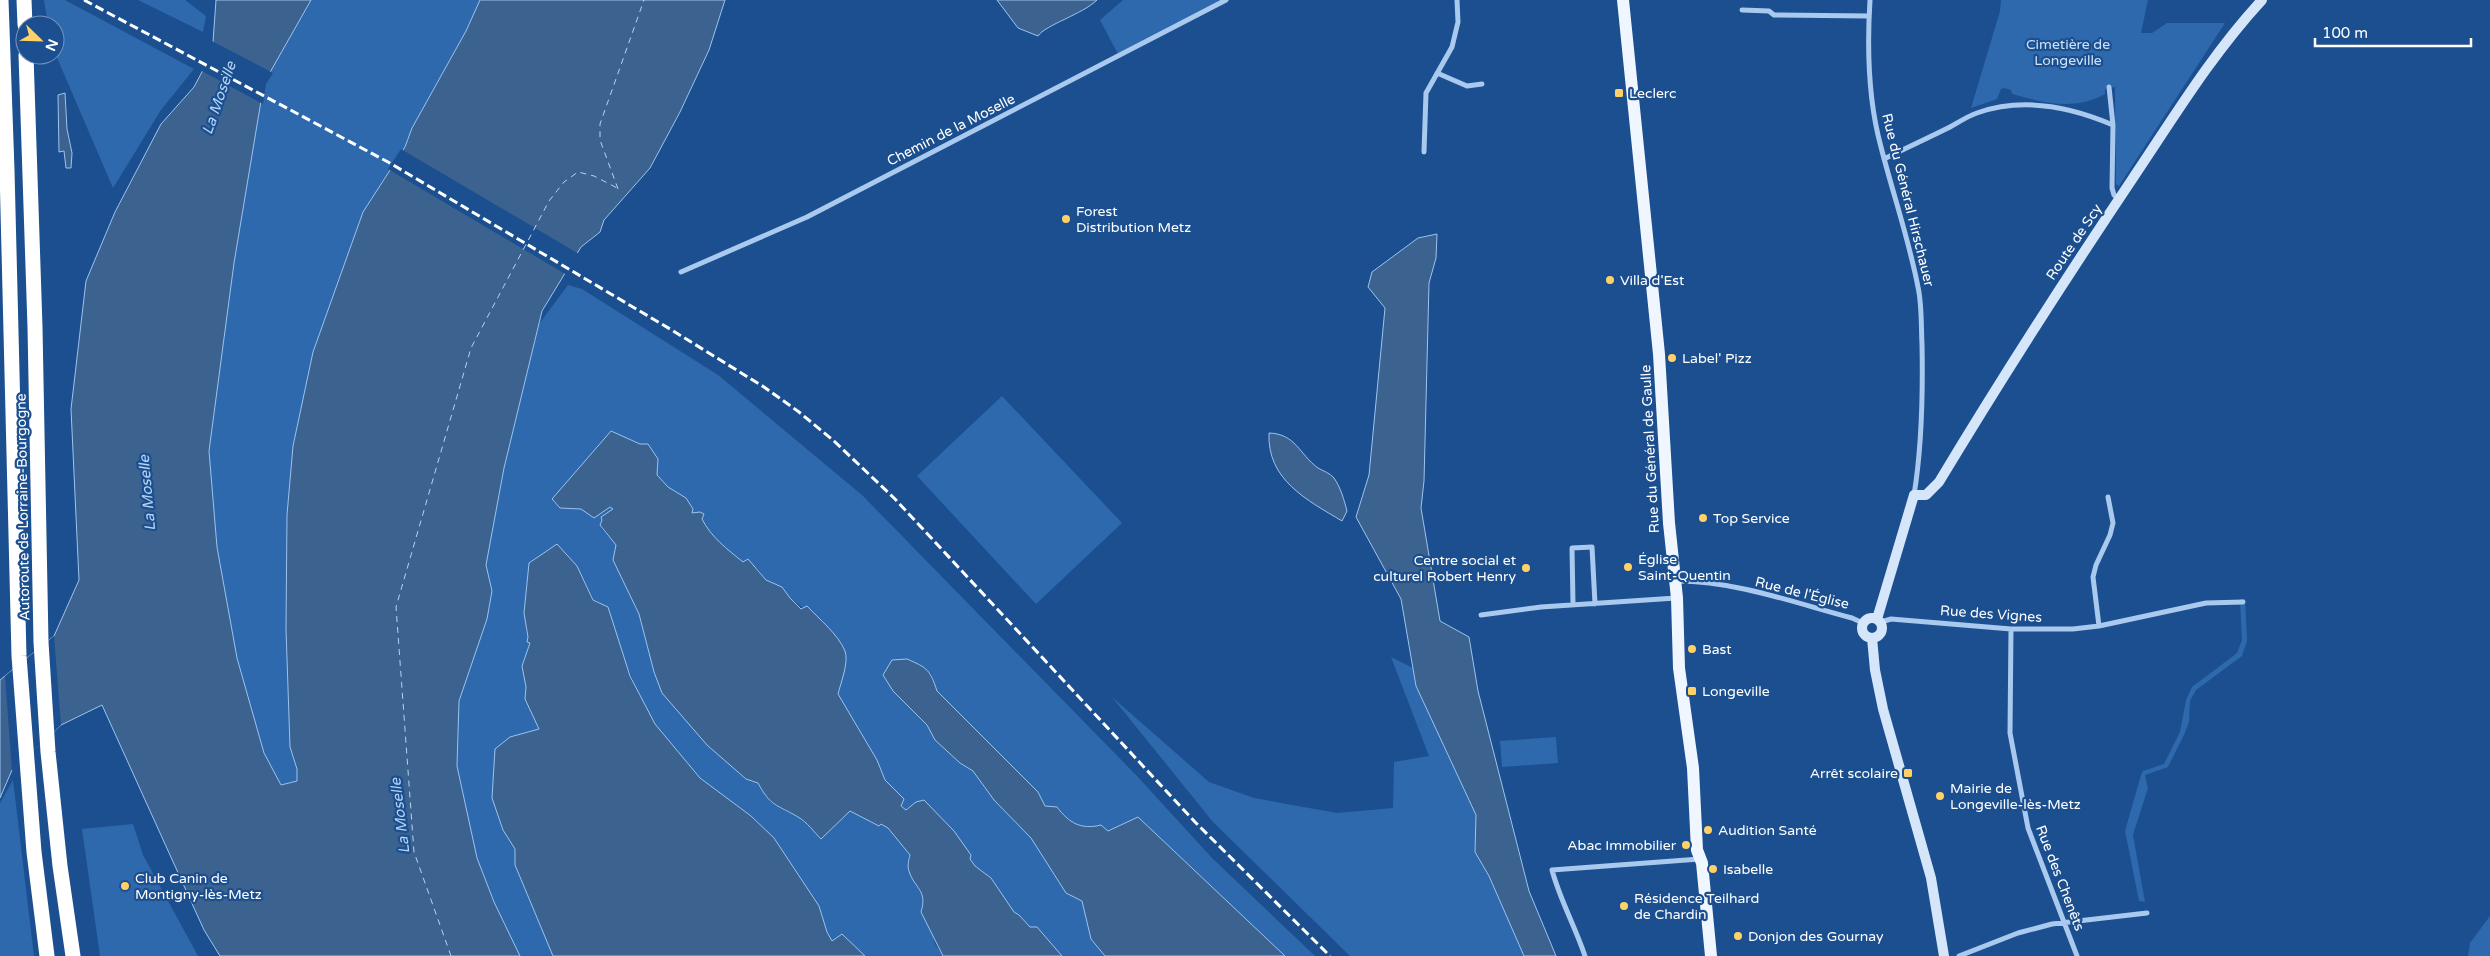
<svg xmlns="http://www.w3.org/2000/svg" width="2490" height="956" font-family="'Varela Round',sans-serif">
  <rect width="100%" height="100%" fill="#1b4f8f"/>
  <path fill="#2e69ad" d="M44,0H65L194,69L161,110L113,188L55,53V25H48Z
    M138,0H185L206,16L203,32Z
    M311,0H480L466,31L412,128L405,147L363,212L313,352L293,446L287,515L286,629L290,747L297,769V781L280,785L264,753L237,658L217,547L209,451L234,263L264,83Z
    M1123,0H1226L1119,56L1100,20Z
    M2001,0H2148L2141,33H2152L2167,23H2225L2119,186L2116,184L2115,87L2105,89V94C2074,111 2045,103 2012,94L2011,90L2004,88L2001,89L1997,99L1971,108L2000,11Z
    M568,285L582,289L718,375L862,495L1137,776L1212,858L1315,956H1285L1138,817L1108,831L1101,825C1081,830 1069,823 1057,807L1045,806L1038,792L937,691L931,673L893,691L927,725L935,740L960,763L973,771L994,800L1031,838L1066,893L1082,901L1091,939L1105,956H1062L1037,927H1030L1019,915L1014,912L991,878L975,866L916,802L905,810L901,806L903,799L885,780L877,760L838,694L844,668L845,652L827,626L790,598L782,587L766,580L758,569L743,562L718,541L707,529L702,519L692,513L693,509L686,498L668,487L657,475L658,459L648,444H640L611,431L552,499L560,508L581,509L588,513L611,507L613,509L603,520L601,528L616,545L613,560L639,614L654,672L745,779L758,783C771,807 775,805 798,817C806,822 814,832 821,839L850,811L879,826L881,824L888,828L910,855L908,870L923,895L935,944L943,956H865L859,951L832,941L827,932L819,906L774,838L751,816L700,778L655,724L642,702L601,603L594,600L577,566L529,563L524,612L526,616V630L530,643L522,666L526,687L525,699L540,729L510,737L503,830L515,849V865L553,956H520L494,902L477,858L457,766L459,701L492,591L486,565L504,468L539,324Z
    M1002,396L1122,523L1036,604L917,476Z
    M2240,599H2245L2247,641L2242,656L2196,690L2190,701L2189,722L2184,735L2168,767L2145,775L2148,788L2133,835L2145,902L2139,901L2125,831L2141,775L2143,771L2164,764L2180,732L2186,700L2192,687L2237,653L2242,640Z
    M1391,657L1413,668L1416,686L1476,815L1475,852L1489,876L1524,956H1350L1213,822L1112,697L1209,782L1254,798L1337,813L1393,808L1394,762L1429,756Z
    M1556,737L1558,763L1502,767L1500,741Z
    M13,780L34,956H0V803Z
    M133,824L143,855L198,956H100L82,829Z
    M2490,916V956H2468L2470,943Z"/>
  <path fill="#3c6290" stroke="#9cc4f0" d="M216,0H311L264,83L234,263L209,451L217,547L237,658L264,753L281,785L297,781V769L290,747L286,629L287,515L293,446L313,352L363,212L405,147L412,128L466,31L480,0H725L709,50L680,112L650,168L604,220L600,232L581,247L542,311L504,468L486,565L492,591L487,619L459,701L457,766L477,858L494,902L520,956H220L204,930L102,705L61,725L12,770L0,798V680L54,636L79,580L71,409L86,281L115,212L161,124L194,87L203,70L213,42Z
    M997,0H1097C1083,14 1045,25 1038,36L1018,28Z
    M65,93L67,129L72,153L71,168H66L64,151L59,152L58,95Z
    M1437,234L1436,258L1429,283L1424,481L1421,508L1440,621L1469,637L1478,691L1529,891L1556,956H1524L1489,876L1475,852L1476,815L1416,686L1401,599L1356,517L1369,475L1385,308L1368,287L1372,272L1418,238Z
    M611,431L640,444H648L658,459L657,475L668,487L686,498L693,509L692,513L700,512L704,514L702,519C711,537 727,549 743,562L748,559L766,580L782,587L790,598L801,609L807,606C819,619 838,634 845,651C849,662 841,682 838,694L877,760L885,780L904,799L901,806L906,810L916,802L924,800L954,831L971,855L970,859L975,866L991,878L1014,912L1019,915L1030,927H1037L1062,956H943L921,912C928,890 914,888 909,871C907,866 909,859 910,855L888,828L881,824L879,826L850,811L821,839C814,832 807,822 798,817C776,804 771,807 758,783L746,779L707,745L662,693L654,672L639,614L613,560L616,545L600,525L602,520L601,517L613,509L610,507L594,518L581,509L560,508L552,499Z
    M1269,433C1296,434 1299,454 1318,468C1323,471 1330,473 1334,478C1341,488 1344,500 1347,511L1342,521C1307,500 1267,480 1269,433Z
    M557,544L577,566L593,600L608,607L630,676L655,724L700,778L751,816L774,838L819,906L827,932L832,941L842,934L865,956H553L515,865V849L503,830L492,798L495,749L510,737L539,729L525,699L526,687L522,666L530,643L527,642L528,637L524,613L529,563Z
    M907,659C928,668 930,670 937,691L1038,792L1045,806L1057,807C1069,823 1081,830 1101,825L1108,831L1138,817L1285,956H1105L1091,939L1082,901L1066,893L1031,838L994,800L973,771L960,763L935,740L927,725L893,691L883,675L892,660Z"/>
  <path fill="#1b4f8f" d="M210,40L273,73L266,84L263,104L200,70Z
    M401,149L579,254L567,275L388,169Z
    M54,636L61,725L12,771L5,676Z"/>
  <g fill="none" stroke-linecap="round" stroke-linejoin="round">
    <path stroke="#b5d3f5" stroke-width="1" stroke-dasharray="6 5" stroke-linecap="butt" d="M618,189L600,140V124L644,0
      M451,956L414,852L396,607L471,348L549,201L564,182L578,172L594,176L619,189"/>
    <path stroke="#a9c9ee" stroke-width="5" d="M1870,0C1867,48 1868,100 1881,147C1893,194 1909,240 1918,287C1922,305 1921,325 1922,344C1923,394 1922,446 1914,495
      M1742,10L1769,11L1774,15L1869,16
      M1437,73L1467,86L1482,84
      M2109,87L2113,125
      M1424,152L1426,93L1452,47L1458,22L1457,0
      M1884,159C1906,148 1928,138 1950,127C1959,122 1968,116 1977,113C2022,97 2071,107 2113,125L2112,188L2114,195L2119,199
      M681,272L807,217L1226,0
      M1677,581C1736,581 1795,603 1852,618L1863,623
      M1573,604L1572,548L1592,547L1595,604
      M1481,615L1541,607L1676,598
      M1881,622L1891,619L2011,629H2073L2099,626L2206,603L2243,602
      M2099,626L2093,577L2096,565L2110,535L2113,523L2108,497
      M2011,629L2010,733L2028,828L2077,956
      M1585,956C1575,926 1560,900 1552,870L1700,859
      M1959,956L2018,933L2052,924L2147,913"/>
    <path stroke="#d6e6fa" stroke-width="10" d="M1862 628a10 10 0 1 1 20 0a10 10 0 1 1-20 0Z
      M1877,619L1914,495H1926L1939,482C2001,379 2066,278 2133,178C2174,117 2212,54 2262,0
      M1872,638L1875,670L1883,709L1931,878L1944,956"/>
    <path stroke="#f0f6ff" stroke-width="12" d="M1623,0L1659,354L1669,523L1677,598L1679,668L1693,768L1697,850L1702,863L1711,956"/>
    <path stroke="#fff" stroke-width="15" d="M1,0L7,170L19,656L34,852L47,956
      M24,0L25,25
      M26,55L35,327L41,642L48,752L60,866L73,956"/>
    <path stroke="#fff" stroke-width="3" stroke-dasharray="9 4" stroke-linecap="butt" d="M84,0L388,162L670,329L764,387L799,412L834,441L895,499L1195,822L1330,956"/>
  </g>
  <g fill="#ffd166" stroke="#1b4f8f" stroke-width="2">
    <rect x="1614" y="88" width="10" height="10" rx="2.5"/>
    <circle cx="1066" cy="219" r="5"/>
    <circle cx="1610" cy="280" r="5"/>
    <circle cx="1672" cy="358" r="5"/>
    <circle cx="1703" cy="518" r="5"/>
    <circle cx="1628" cy="567" r="5"/>
    <circle cx="1526" cy="568" r="5"/>
    <circle cx="1692" cy="649" r="5"/>
    <rect x="1687" y="686" width="10" height="10" rx="2.5"/>
    <rect x="1903" y="768" width="10" height="10" rx="2.5"/>
    <circle cx="1940" cy="796" r="5"/>
    <circle cx="1708" cy="830" r="5"/>
    <circle cx="1686" cy="845" r="5"/>
    <circle cx="1713" cy="869" r="5"/>
    <circle cx="125" cy="886" r="5"/>
    <circle cx="1624" cy="906" r="5"/>
    <circle cx="1738" cy="936" r="5"/>
  </g>
  <g text-anchor="middle" dominant-baseline="central" stroke-width="4.5" stroke-linejoin="round" paint-order="stroke">
    <g font-size="14" fill="#cfe3fa" stroke="#1b4f8f">
      <text x="2068" y="44">Cimetière de<tspan x="2068" dy="16">Longeville</tspan></text>
    </g>
    <g font-size="14" fill="#fff" stroke="#1b4f8f" text-anchor="start">
      <text x="1629" y="93">Leclerc</text>
      <text x="1076" y="211">Forest<tspan x="1076" dy="16">Distribution Metz</tspan></text>
      <text x="1620" y="280">Villa d'Est</text>
      <text x="1682" y="358">Label' Pizz</text>
      <text x="1713" y="518">Top Service</text>
      <text x="1638" y="559">Église<tspan x="1638" dy="16">Saint-Quentin</tspan></text>
      <text x="1516" y="560" text-anchor="end">Centre social et<tspan x="1516" dy="16">culturel Robert Henry</tspan></text>
      <text x="1702" y="649">Bast</text>
      <text x="1702" y="691">Longeville</text>
      <text x="1898" y="773" text-anchor="end">Arrêt scolaire</text>
      <text x="1950" y="788">Mairie de<tspan x="1950" dy="16">Longeville-lès-Metz</tspan></text>
      <text x="1718" y="830">Audition Santé</text>
      <text x="1676" y="845" text-anchor="end">Abac Immobilier</text>
      <text x="1723" y="869">Isabelle</text>
      <text x="135" y="878">Club Canin de<tspan x="135" dy="16">Montigny-lès-Metz</tspan></text>
      <text x="1634" y="898">Résidence Teilhard<tspan x="1634" dy="16">de Chardin</tspan></text>
      <text x="1748" y="936">Donjon des Gournay</text>
    </g>
    <g font-size="14" fill="#fff" stroke="#1b4f8f">
      <text transform="translate(951 130) rotate(-27)">Chemin de la Moselle</text>
      <text transform="translate(1908 200) rotate(76)">Rue du Général Hirschauer</text>
      <text transform="translate(2074 242) rotate(-56)">Route de Scy</text>
      <text transform="translate(1650 449) rotate(-93)">Rue du Général de Gaulle</text>
      <text transform="translate(23 507) rotate(-91)">Autoroute de Lorraine-Bourgogne</text>
      <text transform="translate(1802 593) rotate(14)">Rue de l'Église</text>
      <text transform="translate(1991 614) rotate(4)">Rue des Vignes</text>
      <text transform="translate(2060 878) rotate(69)">Rue des Chenêts</text>
    </g>
    <g font-size="15" font-style="italic" fill="#b5d3f5" stroke="#1b4f8f">
      <text transform="translate(219 98) rotate(-71)">La Moselle</text>
      <text transform="translate(147 493) rotate(-95)">La Moselle</text>
      <text transform="translate(400 816) rotate(-97)">La Moselle</text>
    </g>
  </g>
  <g transform="translate(40 40) rotate(113)"><circle r="24" fill="#1b4f8f" stroke="#7695bc"/>
  <path d="M0-4L9 19L0 12L-9 19Z" fill="#ffd166"/>
  <text y="-8" font-size="14" font-weight="bold" text-anchor="middle" fill="#ffffff">N</text>
  </g>
  <path d="M2315 38v8h156v-8" fill="none" stroke="#ffffff" stroke-width="2.5"/>
  <text x="2322" y="38" font-size="15" fill="#ffffff" stroke="#1b4f8f" stroke-width="4" paint-order="stroke">100 m</text>
</svg>
